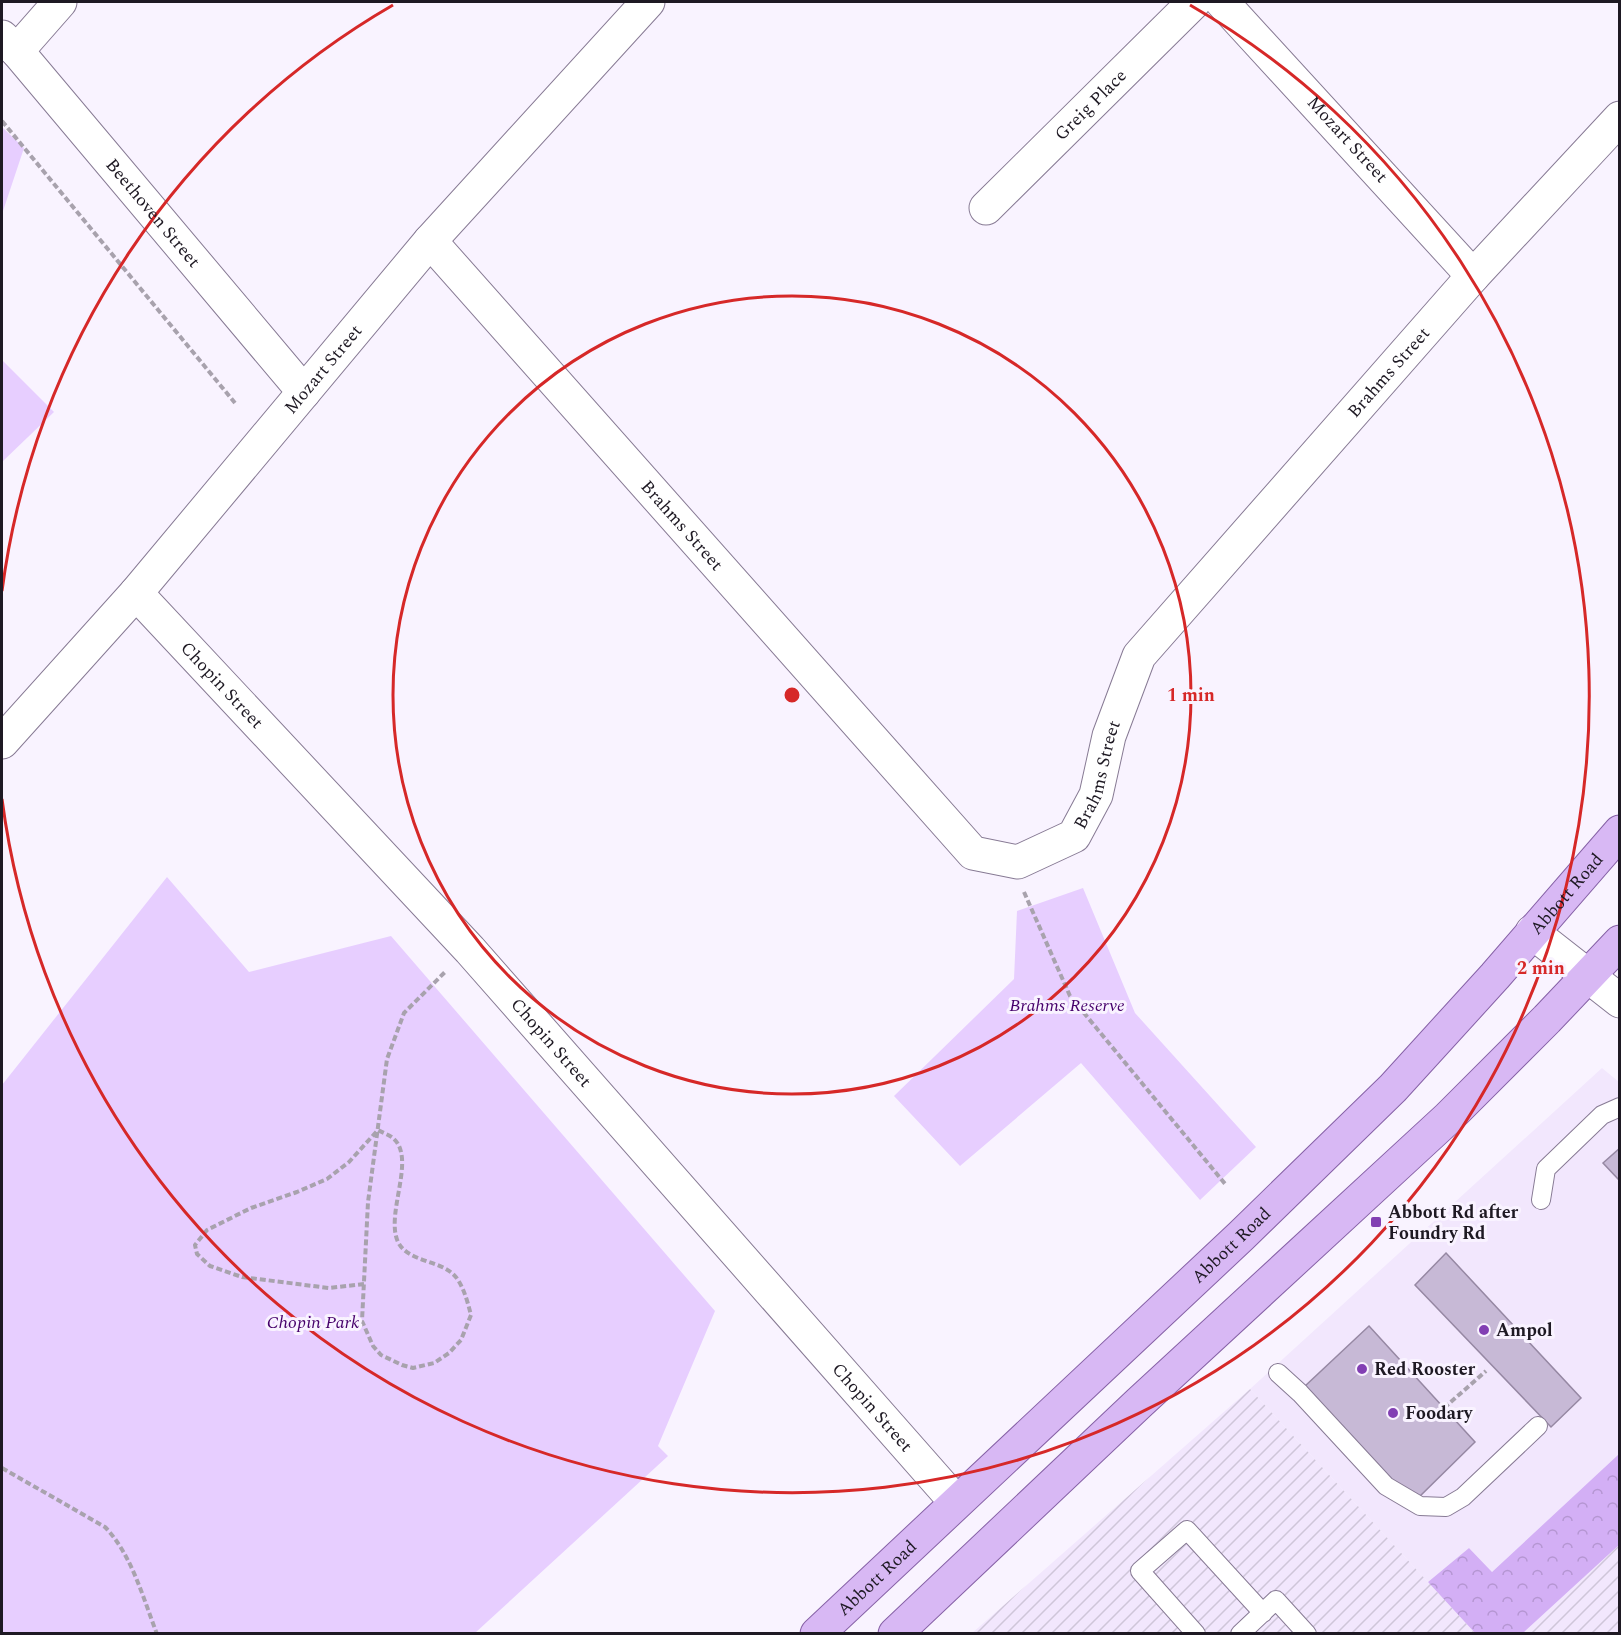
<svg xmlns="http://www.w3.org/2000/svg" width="1621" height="1635" font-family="Spectral,serif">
  <defs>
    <pattern id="industrial-furrows" width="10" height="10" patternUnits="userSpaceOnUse" patternTransform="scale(1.5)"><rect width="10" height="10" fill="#f2e7fd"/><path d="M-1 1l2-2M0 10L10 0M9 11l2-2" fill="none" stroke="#cfc6d9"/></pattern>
    <pattern id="forest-crowns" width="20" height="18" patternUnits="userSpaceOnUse" patternTransform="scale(1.5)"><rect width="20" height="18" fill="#d3aff5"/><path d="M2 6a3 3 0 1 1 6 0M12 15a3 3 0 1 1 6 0" fill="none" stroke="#b596d2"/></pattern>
  </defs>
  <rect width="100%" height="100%" fill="#f9f3ff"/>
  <path fill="#f2e7fd" d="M1602,1068L1619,1082V1454L1492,1572L1469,1548L1428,1582L1250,1389Z"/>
  <path fill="url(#industrial-furrows)" d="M1250,1389L1475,1633L971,1634Z
    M1619,1545V1633H1523Z"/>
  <path fill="url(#forest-crowns)" d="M1619,1454V1545L1523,1633H1475L1428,1582L1469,1548L1492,1572Z"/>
  <path fill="#e7ceff" d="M2,127L24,148L2,214Z
    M2,360L54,412L2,462Z
    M167,877L249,972L391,936L715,1311L658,1446L668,1456L475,1633H2V1085Z
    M1083,888L1135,1013L1256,1147L1200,1200L1081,1063L960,1166L894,1096L1014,979L1017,911Z"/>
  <path fill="#c7b9d6" stroke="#9688a3" stroke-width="1.5" d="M1620,1148V1181L1603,1163Z
    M1446,1253L1581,1398L1551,1427L1415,1285Z
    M1369,1326L1475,1442L1418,1498L1393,1483L1304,1387Z"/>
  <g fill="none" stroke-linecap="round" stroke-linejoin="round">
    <g stroke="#877a94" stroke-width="20">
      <path id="lane" d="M1541,1200L1546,1169L1602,1115L1620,1107
        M1278,1373L1300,1393L1386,1486L1420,1506L1446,1507L1463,1497L1538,1426
        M1196,1634L1140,1571L1187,1530L1263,1613
        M1240,1634L1276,1600L1307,1634"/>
    </g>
    <g stroke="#877a94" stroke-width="35">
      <g id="street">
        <path id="s1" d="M1222,2L1473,276"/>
        <path id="s2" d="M2,37L17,51L304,392"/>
        <path d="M17,51L60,2"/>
        <path id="s3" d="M986,208L1194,2"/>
        <path id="s4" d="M430,241L973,853L1018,862L1074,836L1096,795L1109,736L1139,656L1473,276L1620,118"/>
        <path id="s5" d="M136,593L470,950L956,1502"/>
        <path id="s6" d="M2,742L136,593L430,241L648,2"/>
        <path d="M1532,932L1620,1001"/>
      </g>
    </g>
    <g stroke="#8661a6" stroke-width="35">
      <g id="primary">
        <path id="s7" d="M817,1634L1241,1236L1393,1088L1495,976L1620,832"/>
        <path d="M895,1634L1139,1403L1448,1118L1547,1019L1620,942"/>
      </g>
    </g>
    <path stroke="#a8a2ad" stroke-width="4" stroke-dasharray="6 3" stroke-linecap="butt" d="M2,121L235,403
      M1024,892L1070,996L1226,1185
      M364,1284L329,1288L242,1277L210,1266L197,1254L195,1245L207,1230L251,1208L297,1192L327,1179L349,1162L378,1130C383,1133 390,1135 394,1139C416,1160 385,1214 398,1242C409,1264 445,1259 458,1280C465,1291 468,1304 471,1315L461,1340L449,1353L434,1363L413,1368L402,1365L381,1355L373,1346L362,1321L368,1202L387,1059L404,1013L445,972
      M1444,1408L1486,1371
      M2,1468L105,1527C132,1555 143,1598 157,1634"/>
    <use href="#lane" stroke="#fff" stroke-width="18"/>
    <use href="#street" stroke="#fff" stroke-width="33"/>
    <use href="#primary" stroke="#d8b8f4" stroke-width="33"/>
  </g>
  <g fill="none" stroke="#d62828" stroke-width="3">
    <circle cx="792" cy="695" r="399"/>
    <path d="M2 591A797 797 0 0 1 393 5M1190 5A797 797 0 1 1 2 799"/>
  </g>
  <g fill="#823fb3" stroke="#f9f3ff" stroke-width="2">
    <rect x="1370" y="1216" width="12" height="12" rx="3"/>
    <circle cx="1484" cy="1330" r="6"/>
    <circle cx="1362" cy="1369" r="6"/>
    <circle cx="1393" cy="1413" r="6"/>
  </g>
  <g text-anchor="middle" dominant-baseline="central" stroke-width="6" stroke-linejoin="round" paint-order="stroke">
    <g font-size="18" fill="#1e1923" stroke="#f9f3ff">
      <text stroke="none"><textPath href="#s3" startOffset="147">Greig Place</textPath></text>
      <text stroke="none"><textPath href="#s1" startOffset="186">Mozart Street</textPath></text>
      <text stroke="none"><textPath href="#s2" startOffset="232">Beethoven Street</textPath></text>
      <text stroke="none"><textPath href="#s6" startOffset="492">Mozart Street</textPath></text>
      <text stroke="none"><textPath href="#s4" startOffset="1496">Brahms Street</textPath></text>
      <text stroke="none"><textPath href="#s4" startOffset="380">Brahms Street</textPath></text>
      <text stroke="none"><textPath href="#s5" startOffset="126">Chopin Street</textPath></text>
      <text stroke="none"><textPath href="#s4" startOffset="992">Brahms Street</textPath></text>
      <text stroke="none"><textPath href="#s7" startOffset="1054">Abbott Road</textPath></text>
      <text stroke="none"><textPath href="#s5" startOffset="612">Chopin Street</textPath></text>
      <text stroke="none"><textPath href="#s7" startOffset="568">Abbott Road</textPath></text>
      <text stroke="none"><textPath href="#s5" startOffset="1098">Chopin Street</textPath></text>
      <text stroke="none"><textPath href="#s7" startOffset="82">Abbott Road</textPath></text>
    </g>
    <g font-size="18" font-style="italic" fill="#46006b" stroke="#f9f3ff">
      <text x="1067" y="1005">Brahms Reserve</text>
      <text x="313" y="1322">Chopin Park</text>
    </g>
    <g font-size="18" font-weight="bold" fill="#1e1923" stroke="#f9f3ff" text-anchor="start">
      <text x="1388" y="1212">Abbott Rd after<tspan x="1388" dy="21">Foundry Rd</tspan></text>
      <text x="1496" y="1330">Ampol</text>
      <text x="1374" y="1369">Red Rooster</text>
      <text x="1405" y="1413">Foodary</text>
    </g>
  </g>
  <circle cx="792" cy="695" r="9" fill="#d62828" stroke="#f9f3ff" stroke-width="3"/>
  <g font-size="18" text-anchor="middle" font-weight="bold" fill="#d62828" stroke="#f9f3ff" stroke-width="6" stroke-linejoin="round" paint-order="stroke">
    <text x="1191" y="701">1 min</text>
    <text x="1541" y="974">2 min</text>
  </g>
  <rect width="1621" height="1635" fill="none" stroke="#1e1923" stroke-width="6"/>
</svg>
